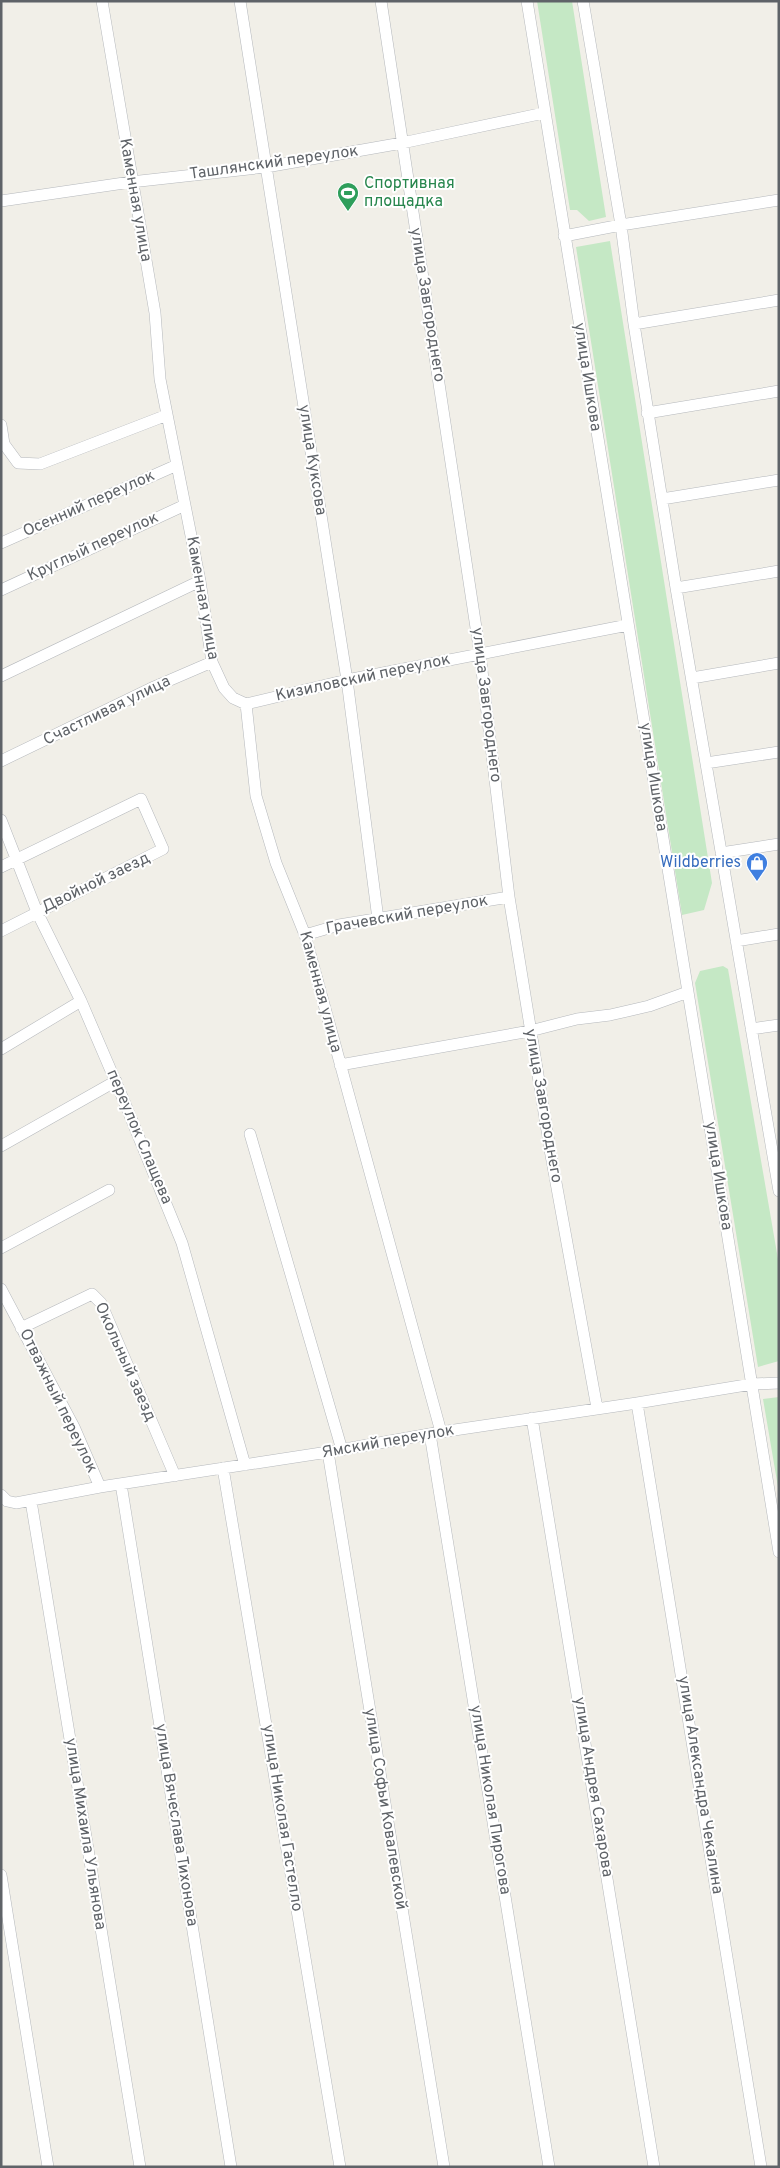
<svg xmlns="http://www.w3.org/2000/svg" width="780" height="2168" font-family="Overpass,sans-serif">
  <rect width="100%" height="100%" fill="#f1efe8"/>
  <path fill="#c5e8c5" d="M537,1H572L606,217L589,221L577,210H570Z
    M610,241L712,883L704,910L682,915L576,247Z
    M723,966L728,969L779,1265V1361L758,1367L695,983L700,971Z
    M779,1397V1493L763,1399Z"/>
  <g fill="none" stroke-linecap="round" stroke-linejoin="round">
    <g stroke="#b5b8bc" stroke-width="12">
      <path id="street" d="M102,1L155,313L160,379L200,581L212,662L224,688L233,698L246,704L256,796L276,863L305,935L441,1432
        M240,1L347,680L378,919
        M381,1L480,654L509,897L551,1155L597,1408
        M527,1L779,1552
        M583,1L621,225L634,324L676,588L779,1191
        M1,201L131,182L266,167L402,143L544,113
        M564,236L621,225L779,200
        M634,324L779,300
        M647,413L779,391
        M1,425L4,444L18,463L40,464L167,415
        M662,499L779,480
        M1,543L177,465
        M676,588L779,571
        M1,590L185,505
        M1,676L200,581
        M692,678L779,663
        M246,704L347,680L628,625
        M1,761L154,687L212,662
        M706,763L779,752
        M1,820L37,912L81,1001L124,1101L182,1243L245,1465
        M721,853L779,844
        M1,867L141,799L163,849L1,931
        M305,935L339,925L509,897
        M736,941L779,934
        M751,1029L779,1025
        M1,1049L81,1001
        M340,1065L530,1031L577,1019L610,1015L649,1006L688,992
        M250,1134L342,1450
        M1,1146L116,1081
        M1,1248L109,1190
        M1,1289L74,1427L100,1487
        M21,1328L92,1294L101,1303L175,1476
        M637,1403L761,2167
        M532,1418L654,2167
        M430,1434L549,2167
        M328,1452L444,2167
        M223,1468L340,2167
        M121,1484L231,2167
        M1,1495L7,1501L16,1503L100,1487L328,1452L441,1432L637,1403L752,1384L779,1383
        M31,1501L140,2167
        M1,1875L48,2167"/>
    </g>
    <use href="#street" stroke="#fff" stroke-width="11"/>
  </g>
  <defs>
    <g id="stadium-pin" transform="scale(1.125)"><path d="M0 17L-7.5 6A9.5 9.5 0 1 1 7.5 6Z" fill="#2e9e5b" stroke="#fff"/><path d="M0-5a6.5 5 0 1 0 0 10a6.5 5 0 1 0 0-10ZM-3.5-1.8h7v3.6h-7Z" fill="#fff"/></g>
    <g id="shop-pin" transform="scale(1.125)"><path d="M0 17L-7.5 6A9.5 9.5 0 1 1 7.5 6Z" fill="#3f7fe0" stroke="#fff"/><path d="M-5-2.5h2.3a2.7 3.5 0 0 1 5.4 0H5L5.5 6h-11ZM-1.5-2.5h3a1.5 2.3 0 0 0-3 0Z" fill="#fff"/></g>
  </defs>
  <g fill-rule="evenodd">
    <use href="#stadium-pin" x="348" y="193"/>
    <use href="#shop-pin" x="757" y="863"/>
  </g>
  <g text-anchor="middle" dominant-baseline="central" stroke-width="4" stroke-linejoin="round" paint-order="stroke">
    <g font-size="16" fill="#5f6368" stroke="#fff">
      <text transform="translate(274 163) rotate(-8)">Ташлянский переулок</text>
      <text transform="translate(135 200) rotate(80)">Каменная улица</text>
      <text transform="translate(427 305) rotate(81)">улица Завгороднего</text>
      <text transform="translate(587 377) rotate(81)">улица Ишкова</text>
      <text transform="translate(312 460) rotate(81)">улица Куксова</text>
      <text transform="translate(89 504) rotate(-24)">Осенний переулок</text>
      <text transform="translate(93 547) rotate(-25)">Круглый переулок</text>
      <text transform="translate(202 598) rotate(80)">Каменная улица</text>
      <text transform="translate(363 678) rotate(-12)">Кизиловский переулок</text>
      <text transform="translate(486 705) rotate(83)">улица Завгороднего</text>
      <text transform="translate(107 711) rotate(-26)">Счастливая улица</text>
      <text transform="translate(653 777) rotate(81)">улица Ишкова</text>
      <text transform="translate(96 883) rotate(-26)">Двойной заезд</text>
      <text transform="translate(407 915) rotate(-10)">Грачевский переулок</text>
      <text transform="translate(320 992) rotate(75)">Каменная улица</text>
      <text transform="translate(543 1106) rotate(80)">улица Завгороднего</text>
      <text transform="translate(139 1137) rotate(67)">переулок Слащева</text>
      <text transform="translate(718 1176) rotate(81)">улица Ишкова</text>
      <text transform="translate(125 1362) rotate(66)">Окольный заезд</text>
      <text transform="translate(58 1401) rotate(64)">Отважный переулок</text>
      <text transform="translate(388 1442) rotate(-10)">Ямский переулок</text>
      <text transform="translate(700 1785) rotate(81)">улица Александра Чекалина</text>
      <text transform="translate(593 1787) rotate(81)">улица Андрея Сахарова</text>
      <text transform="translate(490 1800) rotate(81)">улица Николая Пирогова</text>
      <text transform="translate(385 1809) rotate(81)">улица Софьи Ковалевской</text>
      <text transform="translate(282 1818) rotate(81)">улица Николая Гастелло</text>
      <text transform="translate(176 1825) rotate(81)">улица Вячеслава Тихонова</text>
      <text transform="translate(85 1834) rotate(81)">улица Михаила Ульянова</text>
    </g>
    <g font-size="16" fill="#27864d" stroke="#fff" text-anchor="start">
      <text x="364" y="184">Спортивная<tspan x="364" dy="18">площадка</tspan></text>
    </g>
    <g font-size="16" fill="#366cbe" stroke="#fff" text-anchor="end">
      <text x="741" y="863">Wildberries</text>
    </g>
  </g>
  <rect width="780" height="2168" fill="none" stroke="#5f6368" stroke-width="5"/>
</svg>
